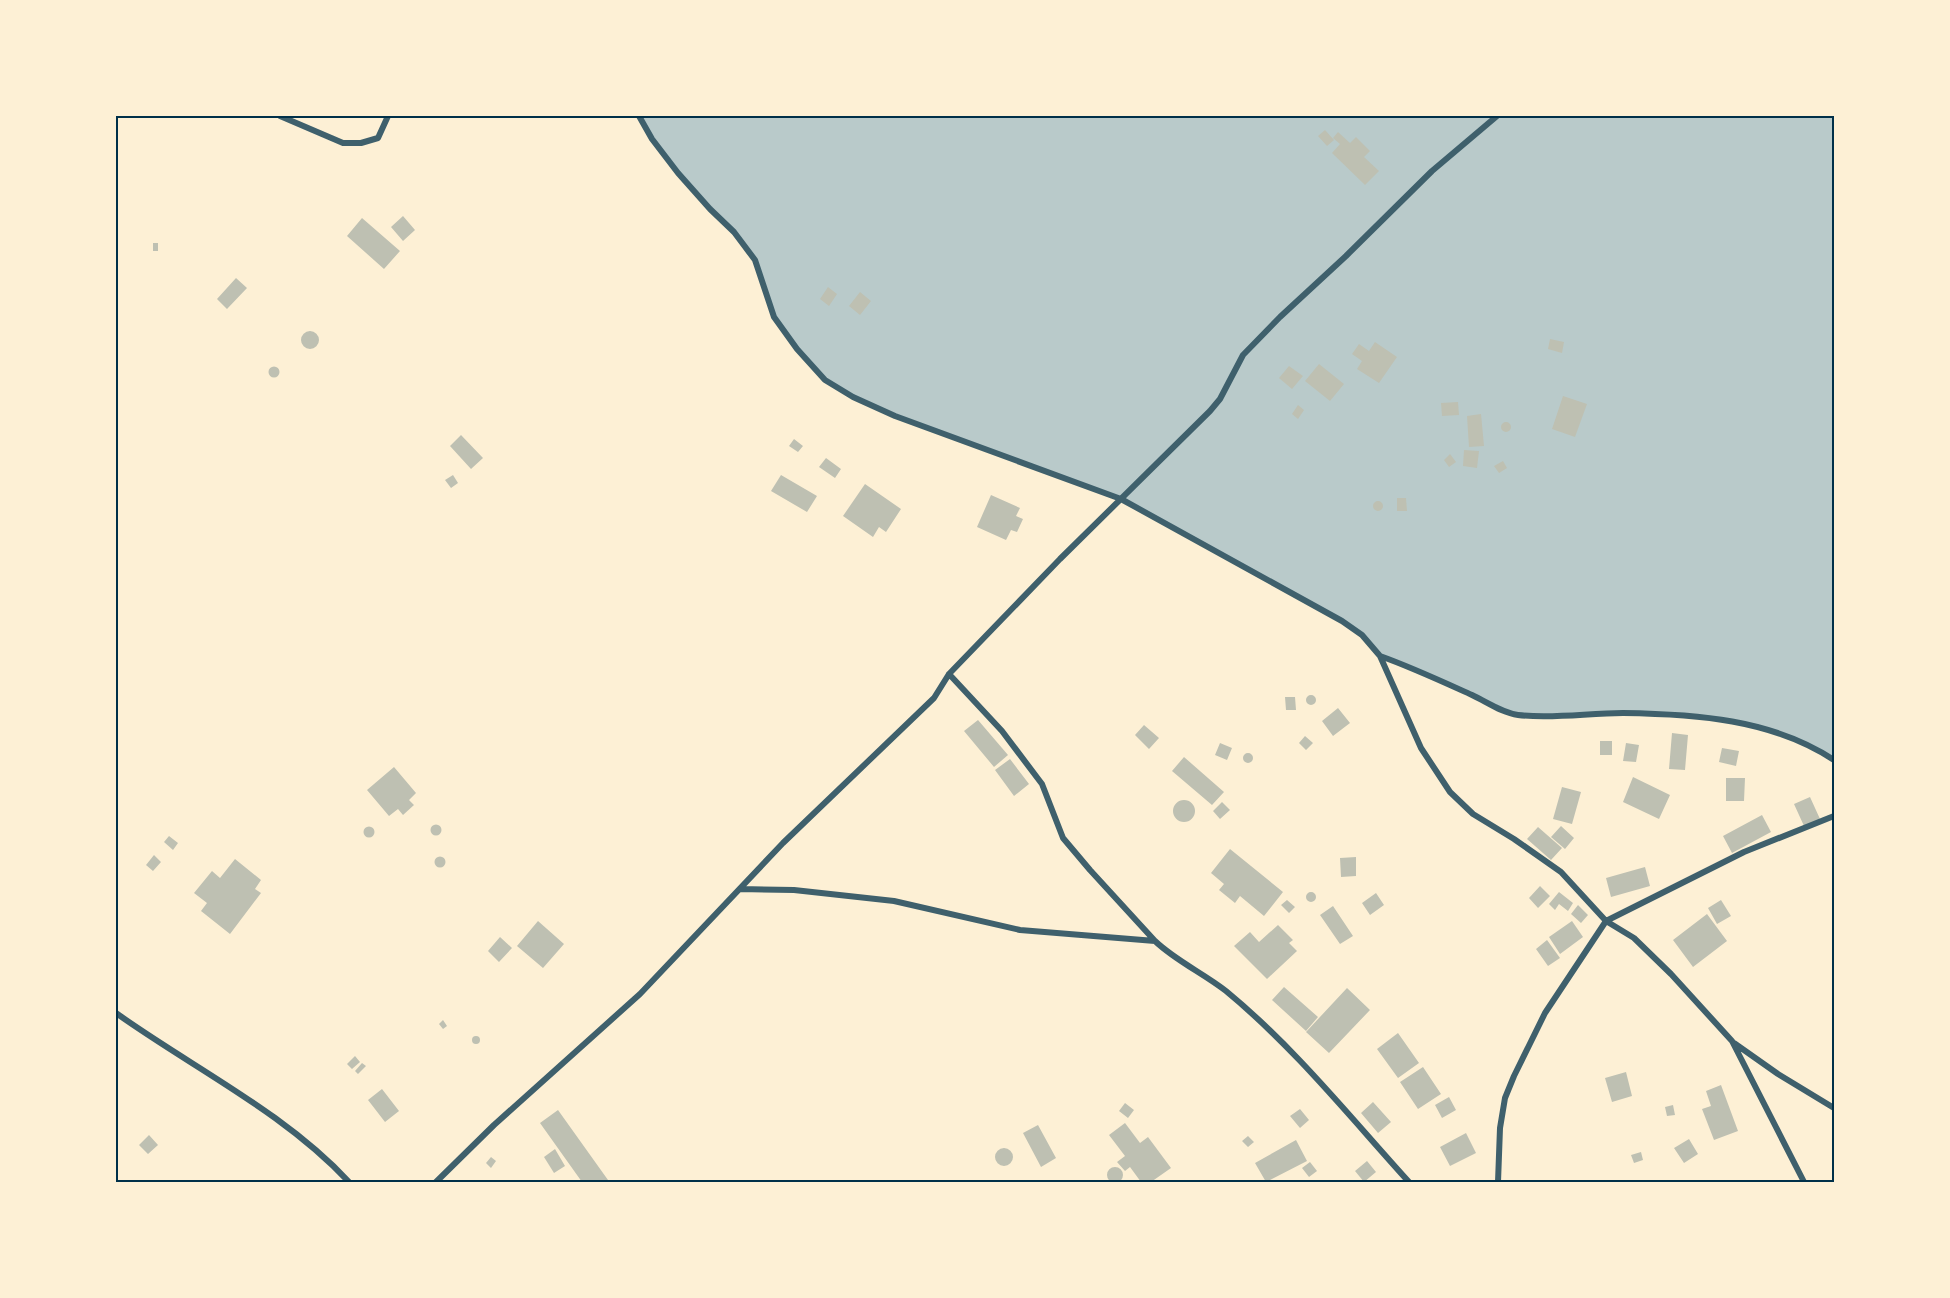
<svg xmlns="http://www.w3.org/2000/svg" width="1950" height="1298" font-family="'Archivo Narrow',sans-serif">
  <rect width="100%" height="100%" fill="#fdf0d5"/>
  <path fill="#b9caca" d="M639,116H1834V760L1784,735L1732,720L1623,713L1516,715L1380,656L1356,630L1121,499L895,416L825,380L774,317L755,260L678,173Z"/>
  <path fill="#bec0b2" d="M1325,130L1334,140L1327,146L1318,136Z
    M1338,132L1350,143L1356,137L1370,151L1364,157L1379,171L1365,185L1332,153L1340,144L1333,138Z
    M403,216L415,230L403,241L391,227Z
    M362,218L400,251L384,269L347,236Z
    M153,243H158V251H153Z
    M236,278L247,288L227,309L217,299Z
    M828,287L837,294L829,306L820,299Z
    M860,292L871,301L860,315L849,306Z
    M301 340a9 9 0 1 1 18 0a9 9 0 1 1-18 0Z
    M1550,339L1564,342L1562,353L1548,349Z
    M1375,342L1397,357L1379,383L1357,369L1362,361L1352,354L1359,344L1369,351Z
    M1319,364L1344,384L1330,401L1305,381Z
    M1289,366L1303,376L1292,389L1279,378Z
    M268.5 372a5.5 5.5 0 1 1 11 0a5.5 5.5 0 1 1-11 0Z
    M1563,396L1587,404L1575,437L1552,429Z
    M1458,402L1459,415L1442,416L1441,403Z
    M1298,405L1304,410L1298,419L1292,414Z
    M1481,414L1484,446L1469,447L1467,416Z
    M1501 427a5 5 0 1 1 10 0a5 5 0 1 1-10 0Z
    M461,435L483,458L471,469L450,446Z
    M794,439L803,446L798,452L789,446Z
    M1464,450L1479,451L1477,468L1463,466Z
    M1450,454L1456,462L1449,467L1444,460Z
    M826,458L841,469L835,478L819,467Z
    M1503,461L1507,468L1499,473L1494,466Z
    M453,475L458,483L451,488L445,480Z
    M781,475L817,496L807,512L771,491Z
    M865,484L901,509L886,532L879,527L873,537L843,516Z
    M991,495L1020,508L1016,516L1023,519L1017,532L1011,530L1006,540L977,527Z
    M1397,498H1406L1407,511H1397Z
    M1373 506a5 5 0 1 1 10 0a5 5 0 1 1-10 0Z
    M1306 700a5 5 0 1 1 10 0a5 5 0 1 1-10 0Z
    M1285,697H1295L1296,710H1286Z
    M1338,708L1350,723L1333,736L1322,721Z
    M978,720L1008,755L994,767L964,731Z
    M1144,725L1159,738L1149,749L1135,735Z
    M1672,733L1688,735L1685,770L1669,769Z
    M1305,736L1313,743L1306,750L1299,743Z
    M1600,741H1612V755H1600Z
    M1220,743L1232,748L1227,760L1215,755Z
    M1626,743L1639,745L1636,762L1623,761Z
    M1722,748L1739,751L1736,766L1719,762Z
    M1243 758a5 5 0 1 1 10 0a5 5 0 1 1-10 0Z
    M1184,757L1224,792L1212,805L1172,771Z
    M1010,759L1029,784L1014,796L995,770Z
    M394,767L416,793L409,800L414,805L403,815L398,809L389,816L367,790Z
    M1633,777L1670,795L1659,819L1623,802Z
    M1726,778H1745L1744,801H1726Z
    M1562,787L1581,792L1572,824L1553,819Z
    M1810,797L1820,819L1804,826L1794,804Z
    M1173 811a11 11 0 1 1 22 0a11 11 0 1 1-22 0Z
    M1222,802L1230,810L1220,819L1213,811Z
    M1762,815L1771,832L1732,853L1723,836Z
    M430.5 830a5.5 5.5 0 1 1 11 0a5.5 5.5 0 1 1-11 0Z
    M1561,826L1574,838L1565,849L1551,837Z
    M363.5 832a5.5 5.5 0 1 1 11 0a5.5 5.5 0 1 1-11 0Z
    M1538,827L1562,848L1551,860L1527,839Z
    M169,836L178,843L173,850L164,842Z
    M1230,849L1283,892L1264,916L1240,896L1235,903L1219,890L1224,884L1211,873Z
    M154,855L161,862L153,871L146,865Z
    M434.5 862a5.5 5.5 0 1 1 11 0a5.5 5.5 0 1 1-11 0Z
    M1356,857V876L1341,877L1340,858Z
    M235,859L261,880L255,889L261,893L230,934L201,911L207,903L194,893L212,871L220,878Z
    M1645,867L1650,886L1611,897L1606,878Z
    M1540,886L1550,896L1538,908L1529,898Z
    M1559,892L1573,903L1568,911L1559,904L1555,910L1549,904Z
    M1306 897a5 5 0 1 1 10 0a5 5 0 1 1-10 0Z
    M1376,893L1384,905L1370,915L1362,903Z
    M1287,900L1295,907L1289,913L1281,905Z
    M1721,900L1731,916L1717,924L1708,908Z
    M1578,905L1588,915L1581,923L1571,914Z
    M1333,906L1353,936L1340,944L1320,915Z
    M1707,914L1727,941L1693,967L1673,940Z
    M538,921L564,944L543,968L517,946Z
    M1572,921L1583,937L1560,954L1549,937Z
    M1278,925L1293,940L1289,943L1297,951L1267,979L1234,946L1250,932L1259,942Z
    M500,937L512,948L499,962L488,951Z
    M1547,940L1560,958L1548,966L1536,949Z
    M1284,987L1318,1017L1306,1031L1272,1000Z
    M1347,988L1370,1010L1329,1053L1306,1032Z
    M443,1020L447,1026L443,1029L439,1024Z
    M1398,1033L1419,1063L1398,1078L1377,1049Z
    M472 1040a4 4 0 1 1 8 0a4 4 0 1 1-8 0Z
    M355,1056L360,1062L352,1069L347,1064Z
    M362,1063L366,1066L358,1074L355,1071Z
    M1423,1067L1441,1094L1418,1109L1400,1082Z
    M1626,1072L1632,1096L1612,1102L1605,1078Z
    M1721,1085L1738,1131L1714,1140L1702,1109L1711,1106L1706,1091Z
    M382,1089L399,1111L385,1122L368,1100Z
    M1449,1097L1456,1110L1442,1118L1435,1105Z
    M1373,1102L1391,1122L1378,1133L1361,1113Z
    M1125,1103L1134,1110L1128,1118L1119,1111Z
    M1673,1105L1675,1115L1667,1116L1665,1107Z
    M1300,1109L1309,1120L1300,1128L1290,1116Z
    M558,1110L608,1180L605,1182H582L540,1123Z
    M1125,1123L1140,1143L1148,1137L1171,1168L1151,1182H1141L1130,1167L1125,1171L1117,1162L1125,1156L1109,1135Z
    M1038,1125L1056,1158L1041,1167L1023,1133Z
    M1466,1133L1476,1153L1450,1166L1440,1147Z
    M149,1135L158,1145L148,1154L139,1145Z
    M1248,1136L1254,1142L1248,1147L1242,1141Z
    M1689,1139L1698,1154L1684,1163L1674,1148Z
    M1296,1140L1307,1161L1266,1182L1255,1163Z
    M995 1157a9 9 0 1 1 18 0a9 9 0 1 1-18 0Z
    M555,1149L565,1166L554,1173L544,1157Z
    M1641,1152L1643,1160L1634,1163L1631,1155Z
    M491,1157L496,1161L491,1168L486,1163Z
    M1367,1161L1376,1172L1364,1182L1355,1171Z
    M1310,1162L1317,1171L1309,1177L1302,1168Z
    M1107 1175a8 8 0 1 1 16 0a8 8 0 1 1-16 0Z"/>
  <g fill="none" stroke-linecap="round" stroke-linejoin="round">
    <path stroke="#3f606c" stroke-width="6" d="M280,116L343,143H361L378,138L388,116
      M639,116L652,139L678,173L710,209L734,232L755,260L774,317L797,349L825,380L853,397L895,416L1121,499L1342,621L1362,635L1380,656L1421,748L1450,792L1473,814L1514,839L1561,872L1606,921L1634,938L1671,974L1732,1041L1804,1182
      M1380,656C1411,667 1441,681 1472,695C1487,702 1502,713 1518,715C1553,719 1588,713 1623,713C1695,714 1772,719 1834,760
      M949,674L1002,731L1042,784L1063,838L1090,870L1155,941
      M740,889L794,890L894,901L1020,930L1155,941C1176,961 1203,973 1226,991C1294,1047 1350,1117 1409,1182
      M116,1013C193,1068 284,1112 349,1182
      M1734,1043L1778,1074L1834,1108
      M436,1182L494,1125L640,994L783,843L934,698L949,674L1060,559L1210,411L1220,399L1243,355L1280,317L1346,256L1432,171L1497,116
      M1498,1182L1500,1128L1505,1098L1514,1076L1545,1013L1606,921L1744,852L1834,816"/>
  </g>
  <rect width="1950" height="1298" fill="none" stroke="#fdf0d5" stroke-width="234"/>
  <rect x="117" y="117" width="1716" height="1064" fill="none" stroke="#003049" stroke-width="2"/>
</svg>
